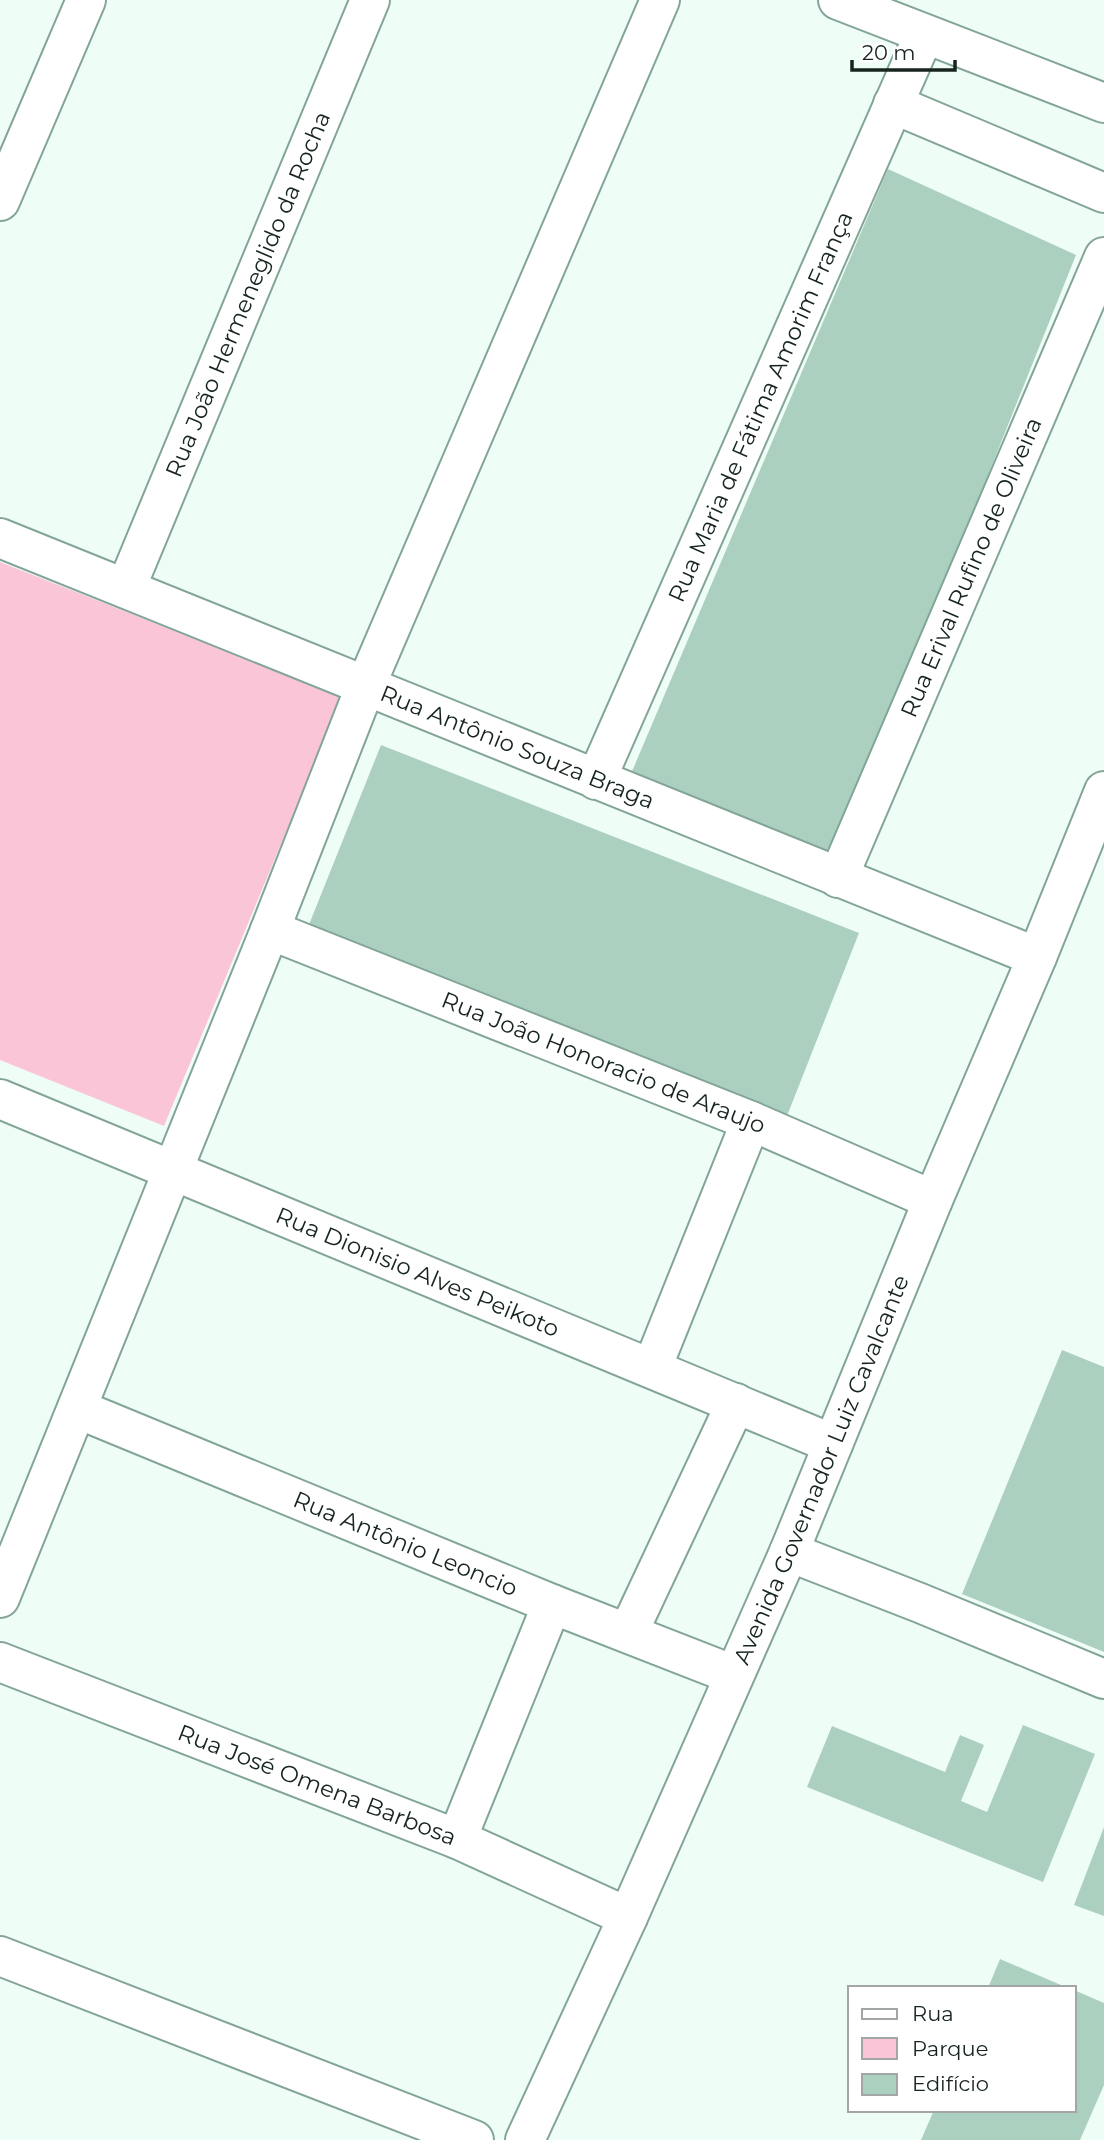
<svg xmlns="http://www.w3.org/2000/svg" width="1104" height="2140" font-family="Montserrat,sans-serif">
  <rect width="100%" height="100%" fill="#effdf7"/>
  <path fill="#fbc5d8" d="M0,562L342,697L164,1126L0,1060Z"/>
  <path fill="#acd0c0" d="M888,169L1076,255L832,865L630,776Z
    M381,745L859,933L785,1121L306,932Z
    M1062,1350L1104,1367V1652L962,1594Z
    M1023,1725L1095,1754L1043,1882L807,1787L832,1726L945,1772L960,1735L984,1745L961,1801L987,1812Z
    M1104,1827V1916L1074,1905Z
    M1000,1959L1068,1988H988Z
    M1074,1990L1104,2003V2085L1080,2140H921L934,2110H1074Z"/>
  <g fill="none" stroke-linecap="round" stroke-linejoin="round">
    <g stroke="#83a597" stroke-width="42">
      <g id="minor">
        <path d="M893,104L1104,193"/>
        <path d="M0,201L86,0"/>
        <path id="s1" d="M0,538L1037,957"/>
        <path id="s2" d="M126,588L370,0"/>
        <path id="s3" d="M596,780L924,35"/>
        <path id="s4" d="M838,878L1104,257"/>
        <path id="s5" d="M270,930L751,1121L933,1200"/>
        <path id="s6" d="M0,1099L833,1444"/>
        <path d="M652,1368L751,1121"/>
        <path id="s7" d="M78,1409L552,1604L734,1675"/>
        <path d="M789,1552L920,1603L1104,1679"/>
        <path d="M0,1598L270,930L366,685L660,0"/>
        <path d="M628,1633L736,1403"/>
        <path id="s8" d="M0,1662L457,1839L628,1917"/>
        <path d="M457,1839L552,1604"/>
      </g>
    </g>
    <g stroke="#83a597" stroke-width="42">
      <g id="tertiary">
        <path d="M838,0L1104,103"/>
        <path d="M0,1956L474,2140"/>
        <path id="s9" d="M525,2140L628,1917L789,1552L933,1200L1037,957L1104,791"/>
      </g>
    </g>
    <use href="#minor" stroke="#fff" stroke-width="38"/>
    <use href="#tertiary" stroke="#fff" stroke-width="38"/>
  </g>
  <g text-anchor="middle" dominant-baseline="central" stroke-width="7" stroke-linejoin="round" paint-order="stroke">
    <g font-size="23" fill="#16241e" stroke="#fff">
      <text stroke="none"><textPath href="#s2" startOffset="318">Rua João Hermeneglido da Rocha</textPath></text>
      <text stroke="none"><textPath href="#s3" startOffset="408">Rua Maria de Fátima Amorim França</textPath></text>
      <text stroke="none"><textPath href="#s4" startOffset="338">Rua Erival Rufino de Oliveira</textPath></text>
      <text stroke="none"><textPath href="#s1" startOffset="558">Rua Antônio Souza Braga</textPath></text>
      <text stroke="none"><textPath href="#s5" startOffset="359">Rua João Honoracio de Araujo</textPath></text>
      <text stroke="none"><textPath href="#s6" startOffset="452">Rua Dionisio Alves Peikoto</textPath></text>
      <text stroke="none"><textPath href="#s9" startOffset="733">Avenida Governador Luiz Cavalcante</textPath></text>
      <text stroke="none"><textPath href="#s7" startOffset="354">Rua Antônio Leoncio</textPath></text>
      <text stroke="none"><textPath href="#s8" startOffset="340">Rua José Omena Barbosa</textPath></text>
    </g>
  </g>
  <rect x="848" y="1986" width="228" height="126" fill="#ffffff" stroke="#a2a7a5" stroke-width="2"/>
  <rect x="862" y="2009" width="35" height="10" fill="#ffffff" stroke="#a2a7a5" stroke-width="2"/>
  <text x="912" y="2021" font-size="21" fill="#16241e">Rua</text>
  <rect x="862" y="2038" width="35" height="21" fill="#fbc5d8" stroke="#a2a7a5" stroke-width="2"/>
  <text x="912" y="2056" font-size="21" fill="#16241e">Parque</text>
  <rect x="862" y="2074" width="35" height="21" fill="#acd0c0" stroke="#a2a7a5" stroke-width="2"/>
  <text x="912" y="2091" font-size="21" fill="#16241e">Edifício</text>
  <path d="M852 60v10h103v-10" fill="none" stroke="#16241e" stroke-width="3.5"/>
  <text x="862" y="60" font-size="21" fill="#16241e" stroke="#ffffff" stroke-width="5" paint-order="stroke">20 m</text>
</svg>
